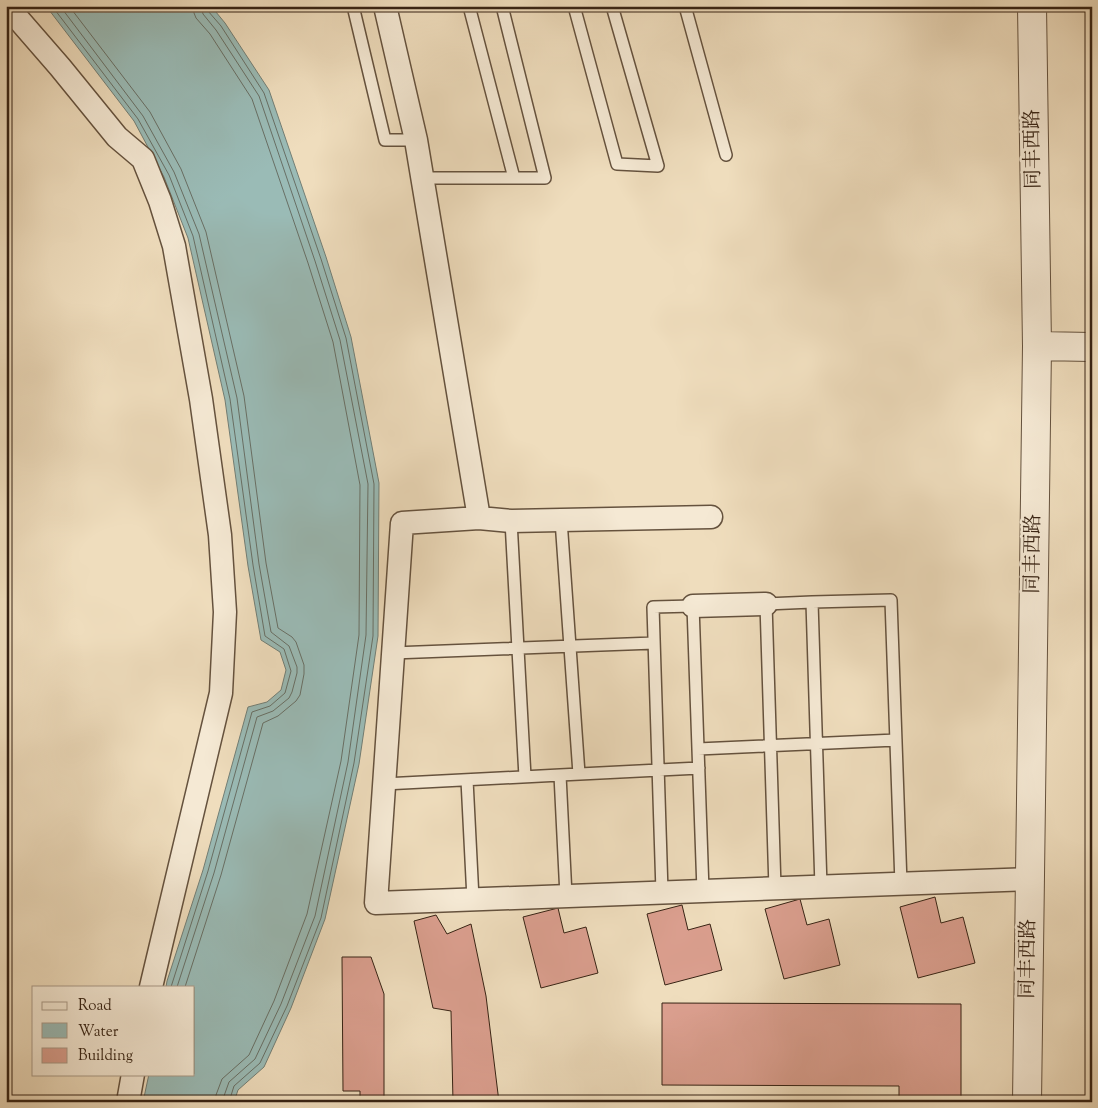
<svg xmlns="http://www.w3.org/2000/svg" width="1098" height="1108" font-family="'Sorts Mill Goudy','Noto Serif SC',serif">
  <rect width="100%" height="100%" fill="#efddbd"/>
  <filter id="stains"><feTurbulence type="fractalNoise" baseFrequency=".004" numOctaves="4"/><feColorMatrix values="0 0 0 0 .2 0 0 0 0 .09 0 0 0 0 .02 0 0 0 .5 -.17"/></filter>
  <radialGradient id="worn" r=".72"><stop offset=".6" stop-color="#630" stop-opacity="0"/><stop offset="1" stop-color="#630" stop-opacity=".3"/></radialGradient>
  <path fill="#9abbb6" stroke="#727e75" d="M46,6H211L225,23L269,90L326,257L351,337L379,483L378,636L359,764L325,919L291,1008L264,1067L238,1090L234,1102H143L149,1074H194V987H166L167,981L203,870L248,707L267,702L281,690L286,670L280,652L261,640L248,566L225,400L188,238L164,177L134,121Z"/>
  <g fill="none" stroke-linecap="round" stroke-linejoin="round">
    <path stroke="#686f65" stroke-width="1" d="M52,6L138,119L169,175L193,236L230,399L253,565L265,636L284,649L291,671L285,693L270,706L252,712L208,871L171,987
      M60,6L143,116L174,172L199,234L237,398L259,564L271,632L289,646L297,667V673L292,692L289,698L273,711L257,717L214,873L177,987
      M69,6L150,112L181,169L206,232L244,396L266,563L278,628L292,637L296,642L304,665V674L300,695L296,701L278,716L263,723L221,875L185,987
      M193,6L194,13L196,18L210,34L252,99L308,263L333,342L360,485L359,635L341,761L307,914L274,1001L249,1055L222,1079L216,1095V1102
      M201,6L203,14L216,30L259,96L315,261L340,340L368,484L366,635L348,762L315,916L281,1004L255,1059L229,1082L224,1096L223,1102
      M207,6L208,11L221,26L264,93L321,259L346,338L374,484L373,636L354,763L321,918L287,1006L260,1063L234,1086L229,1102"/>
  </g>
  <path fill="#db9f8f" stroke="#372314" d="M1092,561V687H1090V626Z
    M1088,724H1092V763H1087Z
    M935,897L941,923L963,917L975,963L918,978L900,907Z
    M800,899L807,925L829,919L840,965L784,979L765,909Z
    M682,905L688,930L710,924L722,970L665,985L647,914Z
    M558,908L564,933L586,927L598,973L541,988L523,917Z
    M436,915L447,934L471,924L486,996L499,1102H453L451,1011L433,1008L414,921Z
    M342,957H371L384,994V1098H397V1102H360V1091H343Z
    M662,1003L961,1004V1102H899V1086L662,1085Z
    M308,1099V1102H260V1100Z"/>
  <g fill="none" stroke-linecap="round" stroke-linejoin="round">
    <g stroke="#65523e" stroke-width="14">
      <path id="service" d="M353,6L385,140H416
        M469,6L514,178
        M574,6L617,164L658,166L612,6
        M685,6L726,155
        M422,178H545L502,6
        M561,520L579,774
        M511,521L525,777
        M812,602L891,600L901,884
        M393,653L654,643
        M698,749L896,740
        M467,780L473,899
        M384,784L560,775
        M775,888L766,604L812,602L821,887
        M662,892L653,607L693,606L703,891
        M566,896L560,775L699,768"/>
    </g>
    <g stroke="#65523e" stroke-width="25">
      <path id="minor" d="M7,6L60,67L117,137L143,159L160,201L174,246L201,399L220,535L225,612L221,693L151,987
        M385,6L416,140L479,518
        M711,517L511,521L479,518L402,523L376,903L1030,879
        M693,606L766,604
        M128,1102L133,1074"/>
    </g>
    <g stroke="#65523e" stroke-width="30">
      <path id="tertiary" d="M1037,346L1092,347
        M1027,1102L1037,346L1032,6"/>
    </g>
    <use href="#service" stroke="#f5e9d4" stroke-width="11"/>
    <use href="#minor" stroke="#f5e9d4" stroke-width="22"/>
    <use href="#tertiary" stroke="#f5e9d4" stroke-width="28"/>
  </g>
  <g text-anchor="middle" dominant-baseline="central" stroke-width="5" stroke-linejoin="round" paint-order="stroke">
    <g font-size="20" fill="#372314" stroke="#f5e9d4">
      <text transform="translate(1034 149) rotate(-91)">同丰西路</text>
      <text transform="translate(1034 554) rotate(-89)">同丰西路</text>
      <text transform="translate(1029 959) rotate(-89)">同丰西路</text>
    </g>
  </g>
  <rect width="1098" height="1108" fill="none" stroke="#efddbd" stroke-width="25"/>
  <rect x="8" y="8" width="1083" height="1093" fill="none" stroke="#372314" stroke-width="2.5"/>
  <rect x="12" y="12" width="1073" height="1083" fill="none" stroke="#372314"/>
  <rect x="32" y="986" width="162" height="90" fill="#f5e9d4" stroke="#a99a87"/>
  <rect x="42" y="1002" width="25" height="8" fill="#f5e9d4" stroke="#a99a87"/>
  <text x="78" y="1010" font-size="15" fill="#372314">Road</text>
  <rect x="42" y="1023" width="25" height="15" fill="#9abbb6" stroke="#a99a87"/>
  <text x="78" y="1036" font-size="15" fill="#372314">Water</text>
  <rect x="42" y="1048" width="25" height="15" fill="#db9f8f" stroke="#a99a87"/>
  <text x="78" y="1060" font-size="15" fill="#372314">Building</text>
  <rect width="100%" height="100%" filter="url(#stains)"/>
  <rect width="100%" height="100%" fill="url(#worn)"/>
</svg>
